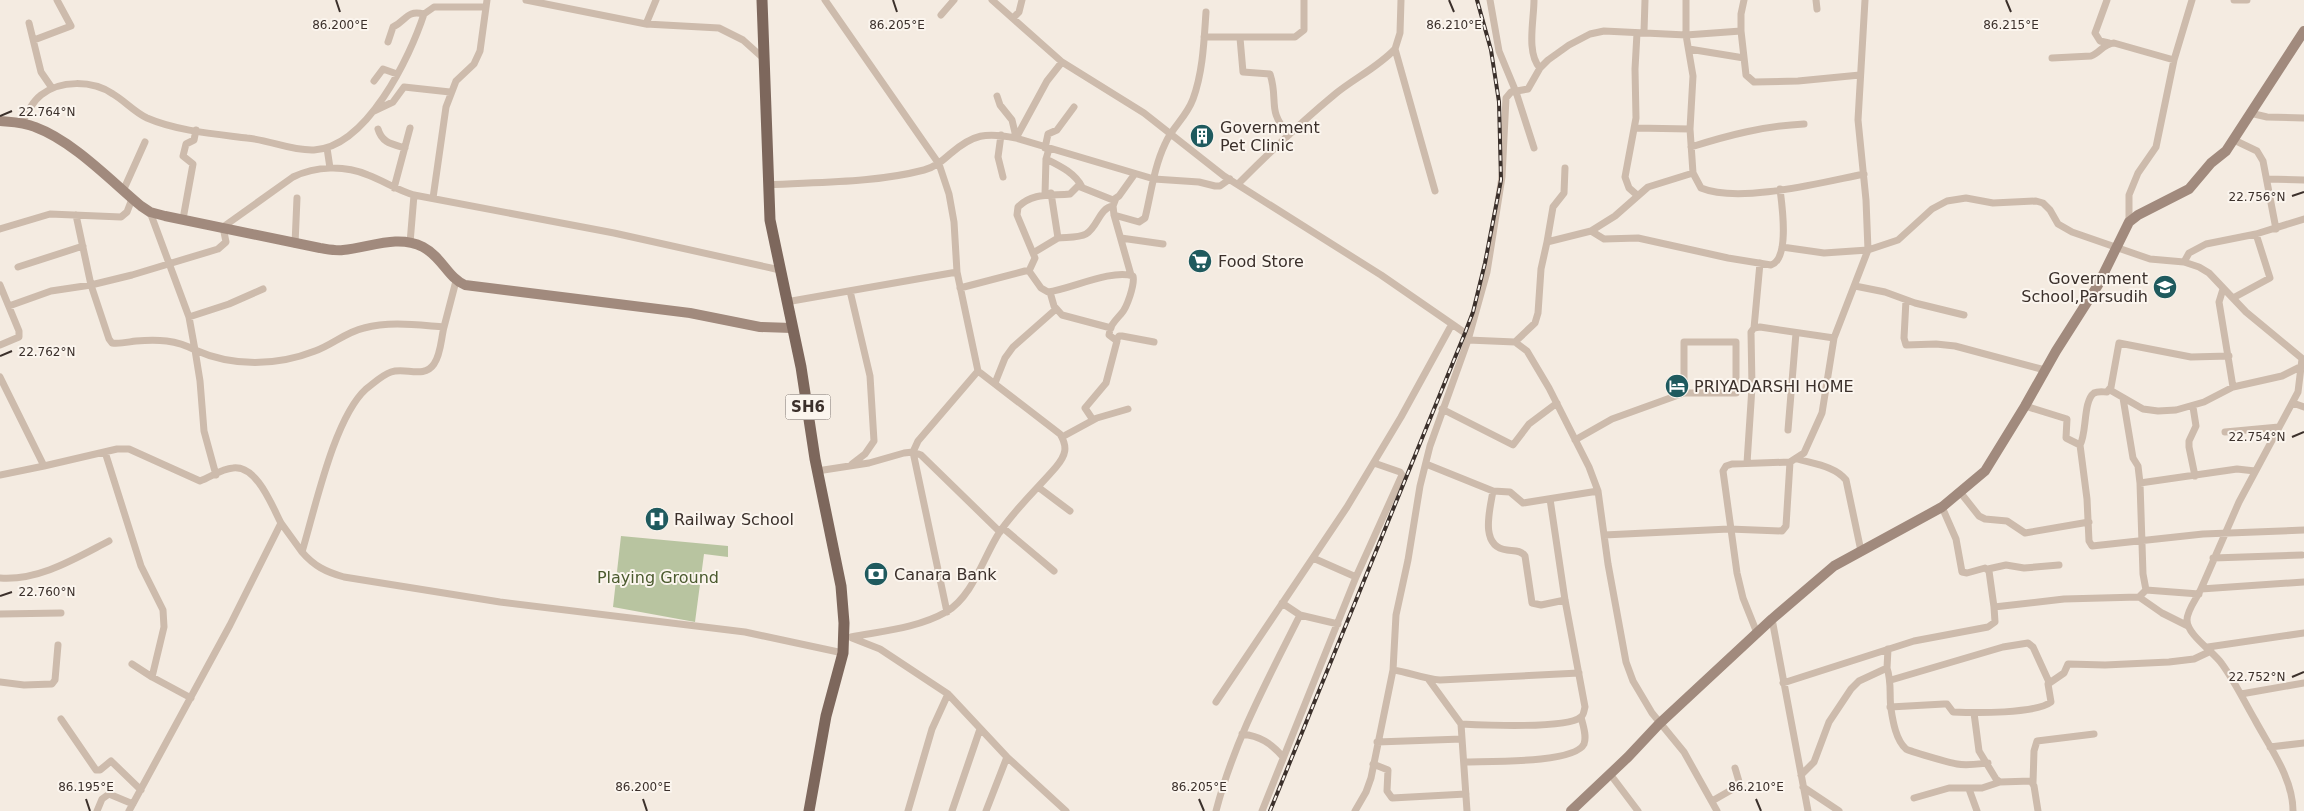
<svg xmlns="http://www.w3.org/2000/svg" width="2304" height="811" font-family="'DejaVu Sans',sans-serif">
  <rect width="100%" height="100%" fill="#f4ebe1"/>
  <path fill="#b8c4a0" d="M621,536L728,546V557L704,554L695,622L613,607Z"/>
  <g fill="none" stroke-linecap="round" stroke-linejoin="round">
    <path stroke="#cdbbac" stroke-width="7" d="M526,0L646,24L719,28L743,40L763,58
      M825,0L939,164L949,194L954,222L957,272L978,371L1060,434C1068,447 1066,455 1056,467C1038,488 1015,509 999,533C983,558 973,596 946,612C918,628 882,631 851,637
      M992,0L1062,62L1144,113L1224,176L1381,275L1465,333L1468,340L1515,342L1527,351L1549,388L1589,467L1598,491L1608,564L1626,662L1633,681L1652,713L1684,752L1717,811
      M1401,0L1400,33L1395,49L1435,191
      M1490,0L1499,51L1516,92L1534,148
      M1534,0C1534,20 1526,53 1540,68
      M1816,0L1817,9
      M1865,0L1858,120L1866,200L1868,250L1898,240L1932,209L1947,201L1966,198L1993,203L2036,201L2043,203L2050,210L2058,224L2072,232L2150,259L2184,262L2199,267L2209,273L2246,312L2304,360
      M2107,0L2095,33L2100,41L2109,43
      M2234,0H2247
      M941,15L954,0
      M1013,18L1019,12L1022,0
      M29,23L41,72L52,88
      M646,24L656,0
      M1741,31L1746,75L1754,82L1798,81L1860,75
      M1644,32L1645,0
      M1637,33L1635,69L1636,118L1625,177L1629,188L1637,195
      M1204,37H1295L1304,30V0
      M1240,38L1243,72L1270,74C1279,101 1266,110 1289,135
      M34,40L71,26L57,0
      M388,42L393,27C407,20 406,10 424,14
      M1689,49L1744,58
      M2052,58L2091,56C2100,53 2103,44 2114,43L2174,60
      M374,81L383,69L397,74
      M997,96L1000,105L1012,120L1016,137
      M374,111L393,102L404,87L450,92
      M2250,113L2267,117L2304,118
      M22,123C27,113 32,102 41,95C60,80 92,80 113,94C125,101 134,112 147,118C177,131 215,134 247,138C270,140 291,151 314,150C367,147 410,57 424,14L434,7H486
      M1635,128L1690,129
      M378,129C382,143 392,144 405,148
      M1001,135L998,157L1003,177
      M1016,138L1047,81L1062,62
      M2234,140L2257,151L2263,161L2276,229
      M1691,147C1729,135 1764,126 1804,124
      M327,148L330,168
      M1045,148L1048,134L1057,130L1074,107
      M1046,159C1060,166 1075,173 1082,187
      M1693,173L1701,188C1740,204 1823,182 1864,174
      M2267,179L2304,180
      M1238,184C1269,153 1300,123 1334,95C1353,79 1377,68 1395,49
      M768,185C819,182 874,183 924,170C935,167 942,161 950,154C973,134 986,132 1016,138L1154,179L1199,182L1215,186H1220L1230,179
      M394,188L410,128
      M123,191L145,142
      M1045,194L1046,159L1049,149
      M433,198L446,107L456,81L474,64L480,51L487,0
      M1116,198L1113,206L1114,215L1131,275
      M150,212L189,317L195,350C233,367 277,366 315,351C332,345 346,332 364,328C390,321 417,325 444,327L456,281
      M76,215L91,285L109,339L112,343C120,344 128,342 136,341C158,339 176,340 195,350L200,381L204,431L216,475
      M1114,215L1139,222L1145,218C1151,194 1154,167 1165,144C1172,127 1186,118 1193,99C1203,72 1204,41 1206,12
      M183,219L193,164L183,156L186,144L194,140L196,130
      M2129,222V195L2138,173L2156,147L2174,60L2192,0
      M0,229L50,214L121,217L127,212L132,199
      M1591,231L1604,239L1638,238L1728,258L1771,265C1790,259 1782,205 1780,189
      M1058,238C1067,237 1079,238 1086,234C1098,227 1099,208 1113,206
      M1121,238L1163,244
      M1547,242L1553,207L1564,193L1565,168
      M410,243L414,195
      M295,244L297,198
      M1033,253L1058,238L1051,193
      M2184,262L2189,253L2206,244L2256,234L2304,219
      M18,267L83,246
      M1029,271L1035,258L1017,215L1018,207C1033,192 1051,196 1070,194L1078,186L1113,200L1119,196L1134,175
      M0,285L19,331V337L0,345
      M1855,286L1885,292L1915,303L1964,315
      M960,288L1025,271H1029L1041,288L1048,292C1071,289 1111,269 1133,276C1135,284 1127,308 1121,314C1115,321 1110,325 1109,335L1117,341L1106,383L1085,408L1093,420
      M2223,289L2219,302L2233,387
      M850,291L870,376L874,441L865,454L852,464
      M1050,292L1054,306L1062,315L1111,328
      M2233,298L2270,278L2256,234
      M1906,300L1904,338L1906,345L1936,344L1955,346L2045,370
      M786,302L957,272
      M9,306L51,291L91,285L132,275L218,249L226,242L223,227L293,177C316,166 344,165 368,175C384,181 397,190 414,195L614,233L780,270
      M189,317L229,304L263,289
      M1754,328L1760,263
      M1117,339L1119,336H1122L1154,342
      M1515,342L1535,323L1538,313L1541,269L1547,242L1591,231L1615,216L1648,187L1693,173L1690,129L1693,76L1686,35L1741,31V14L1744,0
      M0,377L44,466L117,449H129L200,481C211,477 221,469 233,468C257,465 272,506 281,523L230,625L129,811
      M995,383L1005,358L1013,347L1056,309
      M2110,390L2143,409L2158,411L2176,410L2204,402L2233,387L2282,376L2302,366
      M2123,398L2133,458L2138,466L2140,483
      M2293,403L2304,407
      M2025,406L2067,419L2066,438L2080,445L2087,499L2089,541L2092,546L2203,534L2304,530
      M2193,407L2196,426L2189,441V447L2195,476
      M1442,409L1513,445L1529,424L1557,403
      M1788,430L1796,333
      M2225,432L2279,427
      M1062,437L1097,418L1128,409
      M1575,440L1612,419L1684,393V342H1736V393H1684
      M2080,445C2087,433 2083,401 2094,393C2098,391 2103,392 2107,392L2111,387L2119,343L2191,357L2229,356
      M105,452L141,566L163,610L164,627L152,677
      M1797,459C1814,464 1835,466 1846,480L1861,551
      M1747,463L1752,387L1751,332L1754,328L1760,327L1834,338
      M1426,464L1493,491L1510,492L1523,503L1598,491
      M817,471L869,463L904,453L913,452L921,455L1000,532
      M0,475L44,466
      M1038,487L1070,511
      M1493,491C1490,509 1479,547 1507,550C1514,551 1521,550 1525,556L1532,603L1541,605L1565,600
      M1960,492L1979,516L1985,519L2007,521L2025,533L2089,522
      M1942,507L1956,539L1962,572L1967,573L1985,568L1989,571L1994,607L2064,599L2139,597L2146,590L2199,594
      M281,523L302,552C315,509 334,418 366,389C374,383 382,375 391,372C405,367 424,379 434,364C441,354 441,339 444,327
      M1003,528L1054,571
      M1604,535L1729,529L1782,531L1786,526L1790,462
      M302,552C314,566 326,572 344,577L500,602L745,632L843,653
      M1313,558L1356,577
      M2213,558L2302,555
      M1988,569L2006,565L2024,568L2059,565
      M0,578C39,581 76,558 109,541
      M2201,589L2239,502L2298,392L2302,359
      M2146,590L2143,574L2140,483L2237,469L2255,471
      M2139,597L2162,613L2188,626
      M1282,603L1300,615L1338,624
      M947,612L913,452L918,441L978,371
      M0,614L61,613
      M1772,619L1808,811
      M1757,633L1743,598L1737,573L1723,471L1726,466L1732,464L1790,462L1804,453L1822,413L1834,338L1868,250L1824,253L1782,247
      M852,638L880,649L948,694L1007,757L1066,811
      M2208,647L2304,633
      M132,664L152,677L191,698
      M1887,668C1892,683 1889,695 1891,709C1893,722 1896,740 1906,749C1909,751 1950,763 1957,764C1967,766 1978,764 1988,763
      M1393,670C1409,672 1423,679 1440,680L1579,673
      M1429,680L1461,724L1467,811
      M1891,680L2003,647L2028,643L2033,647L2049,682
      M0,682L24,685L52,684L55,680L58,645
      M1783,683L1914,641L1988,627L1995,622L1994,607
      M2241,694L2304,683
      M1216,702L1347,507L1401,417L1452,324
      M1890,707L1944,704H1947L1953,712C1975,713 2035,714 2051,702L2048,684L2064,673L2068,664L2105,665L2169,662L2194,659L2211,651
      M1974,713L1979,751L1996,779L2000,782L2031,781L2034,786L2038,811
      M61,719L96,770H100L111,761L141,790
      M1461,724C1482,725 1567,729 1581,717C1584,715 1584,710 1585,707L1565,600L1550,499
      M1242,734C1260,736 1271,743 1283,757
      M1377,742L1462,739
      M2270,747L2304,743
      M1464,762C1485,761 1574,764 1584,744C1587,736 1583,725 1581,717
      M1373,764L1388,770L1387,791L1392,798L1466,794
      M1610,774L1638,811
      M1801,775L1814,762L1829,722L1851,689L1859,681L1887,668L1888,649
      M2033,783L2034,751L2037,741L2094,734
      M1803,787L1839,811
      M1969,789L1977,811
      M1914,798L1949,788H1982L2000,782
      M1712,801L1740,785L1735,768
      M97,811L102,799L109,794L133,804
      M908,811L932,729L948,694
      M952,811L980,729
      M986,811L1007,757
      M1216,811C1234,741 1268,679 1300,615
      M1262,811L1356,577L1402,475L1400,472L1374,463
      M1355,811L1366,792L1371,778L1393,670L1396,615L1408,560L1420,486L1430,446L1468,340L1487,272L1502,177L1506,98L1511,92L1528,89L1540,68L1548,60L1569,45L1590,34L1604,31L1686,35V0
      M2293,811C2293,778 2270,748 2255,720C2244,701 2235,682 2222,664C2214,652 2187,635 2187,620C2187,610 2197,598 2201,589L2304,582"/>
    <path stroke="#a18a7d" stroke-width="10" d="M0,121C12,122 24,122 35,127C73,141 110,180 141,206L150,212L165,216L320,248C327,249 336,251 343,250C369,248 397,234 423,247C442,257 448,278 465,285L690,313L760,327L792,328
      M1571,811L1628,757L1659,724L1772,619L1834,566L1942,507L1985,471L2025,406L2056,351L2098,285L2129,222L2138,215L2189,189L2211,163L2226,151L2304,31"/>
    <path stroke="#7d675c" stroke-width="11" d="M762,0L770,220L801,367L815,459L841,586L844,623L843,653L826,716L809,811"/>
    <g stroke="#3b302b" stroke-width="4">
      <path id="rail" d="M1270,811L1465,333L1473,312L1485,263L1501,180L1499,102L1491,50L1477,0"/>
    </g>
    <use href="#rail" stroke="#fbf5ee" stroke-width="2" stroke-dasharray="5.5" stroke-linecap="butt"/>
  </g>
  <path fill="none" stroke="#3b302b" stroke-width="2" d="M336,0L340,12M893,0L897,12M1449,0L1454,12M2006,0L2011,12M0,116L12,111M2292,196L2304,192M0,356L12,351M2292,437L2304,432M0,596L12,592M2292,677L2304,672M86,799L90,811M643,799L647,811M1199,799L1204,811M1756,799L1761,811"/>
  <defs>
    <g id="building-disc" transform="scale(1.25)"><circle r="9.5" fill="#1f5a5e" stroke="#fbf5ee"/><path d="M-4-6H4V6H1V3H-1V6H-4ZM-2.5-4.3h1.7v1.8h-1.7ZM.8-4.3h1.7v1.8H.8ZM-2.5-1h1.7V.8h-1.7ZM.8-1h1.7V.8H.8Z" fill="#fff"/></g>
    <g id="supermarket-disc" transform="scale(1.25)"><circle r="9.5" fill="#1f5a5e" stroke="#fbf5ee"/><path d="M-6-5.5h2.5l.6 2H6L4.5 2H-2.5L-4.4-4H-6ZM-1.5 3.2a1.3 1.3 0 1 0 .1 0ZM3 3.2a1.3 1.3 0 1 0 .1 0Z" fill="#fff"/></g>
    <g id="school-disc" transform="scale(1.25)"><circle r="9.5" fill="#1f5a5e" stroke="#fbf5ee"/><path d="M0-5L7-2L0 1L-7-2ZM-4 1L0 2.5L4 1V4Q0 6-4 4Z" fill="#fff"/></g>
    <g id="hotel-disc" transform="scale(1.25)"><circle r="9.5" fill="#1f5a5e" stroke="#fbf5ee"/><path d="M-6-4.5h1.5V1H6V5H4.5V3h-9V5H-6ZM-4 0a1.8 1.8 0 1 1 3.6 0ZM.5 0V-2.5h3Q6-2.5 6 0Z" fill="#fff"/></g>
    <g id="hospital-disc" transform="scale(1.25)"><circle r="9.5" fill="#1f5a5e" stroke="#fbf5ee"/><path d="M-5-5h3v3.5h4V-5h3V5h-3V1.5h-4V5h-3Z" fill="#fff"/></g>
    <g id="bank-disc" transform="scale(1.25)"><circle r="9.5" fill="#1f5a5e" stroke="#fbf5ee"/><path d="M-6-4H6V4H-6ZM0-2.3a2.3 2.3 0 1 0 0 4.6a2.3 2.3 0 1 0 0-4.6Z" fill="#fff"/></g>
  </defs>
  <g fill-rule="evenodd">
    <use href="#building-disc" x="1202" y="136"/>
    <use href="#supermarket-disc" x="1200" y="261"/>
    <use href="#school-disc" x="2165" y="287"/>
    <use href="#hotel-disc" x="1677" y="386"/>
    <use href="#hospital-disc" x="657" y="519"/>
    <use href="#bank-disc" x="876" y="574"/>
  </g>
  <g text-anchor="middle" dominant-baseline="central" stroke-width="4" stroke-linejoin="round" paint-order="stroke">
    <rect fill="#fbf5ee" stroke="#756b66" stroke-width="1" x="785.5" y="394.5" width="45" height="25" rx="4"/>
    <g font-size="15" font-weight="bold" fill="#3b302b">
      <text x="808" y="407">SH6</text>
    </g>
    <g font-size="16" fill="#3b302b" stroke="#fbf5ee" text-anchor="start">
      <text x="1220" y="127">Government<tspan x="1220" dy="18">Pet Clinic</tspan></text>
      <text x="1218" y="261">Food Store</text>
      <text x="2148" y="278" text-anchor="end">Government<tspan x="2148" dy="18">School,Parsudih</tspan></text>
      <text x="1694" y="386">PRIYADARSHI HOME</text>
      <text x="674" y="519">Railway School</text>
      <text x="894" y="574">Canara Bank</text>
    </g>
    <g font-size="16" fill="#4a5a2e" stroke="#fbf5ee">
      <text x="658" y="577">Playing Ground</text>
    </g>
  </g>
  <g font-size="12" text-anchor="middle" fill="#3b302b" stroke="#fbf5ee" stroke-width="4" stroke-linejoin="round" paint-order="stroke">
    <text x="340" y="29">86.200°E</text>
    <text x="897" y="29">86.205°E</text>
    <text x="1454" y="29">86.210°E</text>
    <text x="2011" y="29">86.215°E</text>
    <text x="47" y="116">22.764°N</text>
    <text x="2257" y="201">22.756°N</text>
    <text x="47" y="356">22.762°N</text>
    <text x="2257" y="441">22.754°N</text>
    <text x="47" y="596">22.760°N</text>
    <text x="2257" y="681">22.752°N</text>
    <text x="86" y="791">86.195°E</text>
    <text x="643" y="791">86.200°E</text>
    <text x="1199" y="791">86.205°E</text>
    <text x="1756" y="791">86.210°E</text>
  </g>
</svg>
